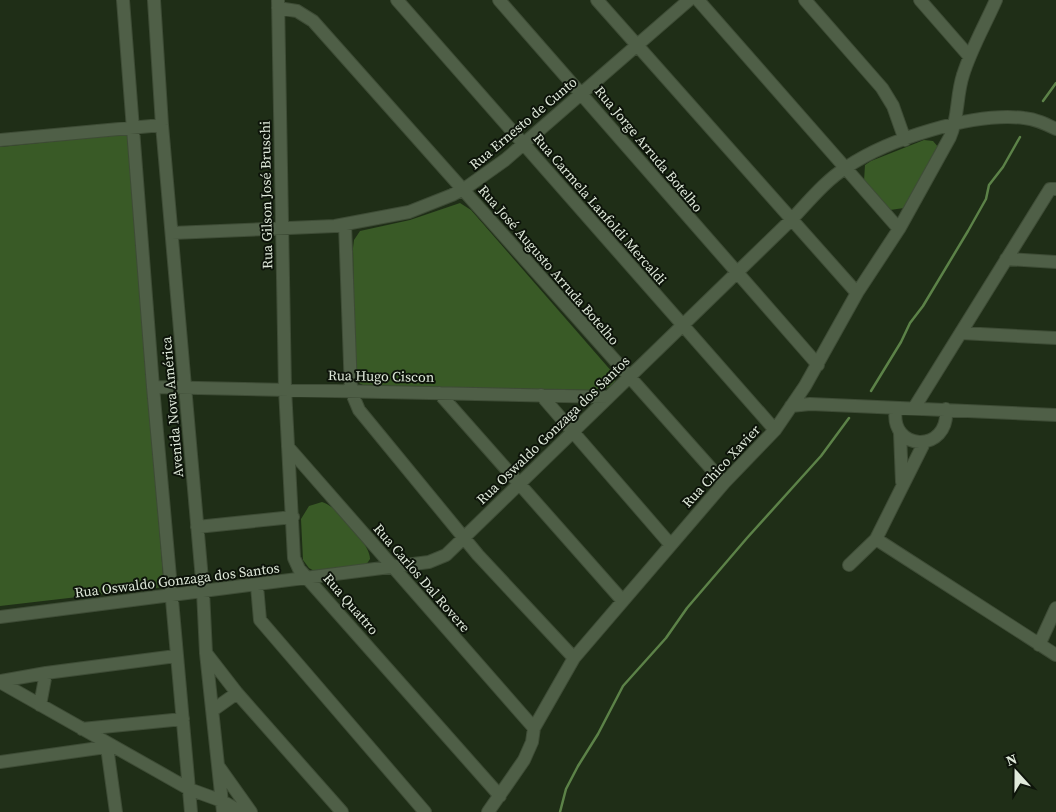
<svg xmlns="http://www.w3.org/2000/svg" width="1056" height="812" font-family="'Source Serif 4',serif">
  <rect width="100%" height="100%" fill="#1f2e17"/>
  <path fill="#395a26" d="M127,134L164,587L0,606V147Z
    M924,140L933,141L939,148L904,208L890,210L864,181L865,165L871,161Z
    M460,203L471,210L613,373L616,383L607,388L590,390L365,386L359,383L355,376L353,248L354,240L360,231L410,220Z
    M322,502C336,505 371,545 370,559L366,565L316,572L309,568L303,560L301,519L309,506Z"/>
  <g fill="none" stroke-linecap="round" stroke-linejoin="round">
    <path stroke="#5c8248" stroke-width="2.5" d="M1043,101L1056,83
      M871,391L901,342L910,323L923,306L968,231L986,199L989,185L1003,167L1020,137
      M560,812L566,789L578,766L598,734L623,686L666,638L687,608L747,538L821,456L849,418"/>
    <g stroke="#3e4c36" stroke-width="14">
      <path id="minor" d="M123,0L153,387L191,812
        M154,0L162,125L203,591L206,653L223,812
        M278,0L285,389L294,558L299,569L500,796
        M397,0L775,430
        M499,0L818,365
        M597,0L857,293
        M698,0L899,229
        M805,0L882,88L893,106L905,140
        M920,0L969,56
        M278,8L297,11L313,21L724,483
        M0,140L162,125
        M345,224L351,391L359,410L478,555L574,658
        M172,233L335,226L409,212L452,195L467,187L505,160L689,0
        M1006,259L1056,262
        M961,333L1056,338
        M153,387L608,397
        M439,393L622,600
        M541,395L670,544
        M791,406L810,404L1056,415
        M896,408C888,452 950,454 946,409
        M914,408L1050,189H1056
        M900,433L902,482
        M288,447L534,728
        M197,527L293,517
        M876,539L1056,655
        M849,565L876,539L924,443
        M257,586L260,620L425,812
        M0,617C143,598 286,581 429,562L446,555L792,219C809,201 826,180 847,167C888,139 974,112 1024,118C1036,119 1046,124 1056,129
        M1039,645L1056,608
        M206,653L237,693L342,812
        M0,681L46,673L176,656
        M0,682L189,789L222,801L241,812
        M40,705L46,673
        M213,710L237,693
        M82,729L183,719
        M107,747L116,812
        M0,762L113,746
        M219,767L251,812
        M488,812L524,760L532,742L534,728L574,658L724,483L775,430L805,386L857,293L899,229L950,137C959,117 956,96 963,75C971,49 985,25 996,0"/>
    </g>
    <use href="#minor" stroke="#4f5f47" stroke-width="12"/>
  </g>
  <g text-anchor="middle" dominant-baseline="central" stroke-width="4" stroke-linejoin="round" paint-order="stroke">
    <g font-size="14" fill="#dfe9da" stroke="#0d140a">
      <text transform="translate(523 123) rotate(-40)">Rua Ernesto de Cunto</text>
      <text transform="translate(649 149) rotate(50)">Rua Jorge Arruda Botelho</text>
      <text transform="translate(266 195) rotate(-91)">Rua Gilson José Bruschi</text>
      <text transform="translate(600 209) rotate(49)">Rua Carmela Lanfoldi Mercaldi</text>
      <text transform="translate(549 265) rotate(49)">Rua José Augusto Arruda Botelho</text>
      <text transform="translate(381 376) rotate(1)">Rua Hugo Ciscon</text>
      <text transform="translate(172 407) rotate(-95)">Avenida Nova América</text>
      <text transform="translate(553 430) rotate(-44)">Rua Oswaldo Gonzaga dos Santos</text>
      <text transform="translate(721 466) rotate(-47)">Rua Chico Xavier</text>
      <text transform="translate(422 578) rotate(49)">Rua Carlos Dal Rovere</text>
      <text transform="translate(177 580) rotate(-7)">Rua Oswaldo Gonzaga dos Santos</text>
      <text transform="translate(351 604) rotate(49)">Rua Quattro</text>
    </g>
  </g>
  <g transform="translate(1016 772) rotate(339)" stroke="#0d140a" stroke-width="4" paint-order="stroke">
  <path d="M0-4L9 19L0 12L-9 19Z" fill="#dfe9da"/>
  <text y="-8" font-size="14" font-weight="bold" text-anchor="middle" fill="#dfe9da">N</text>
  </g>
</svg>
